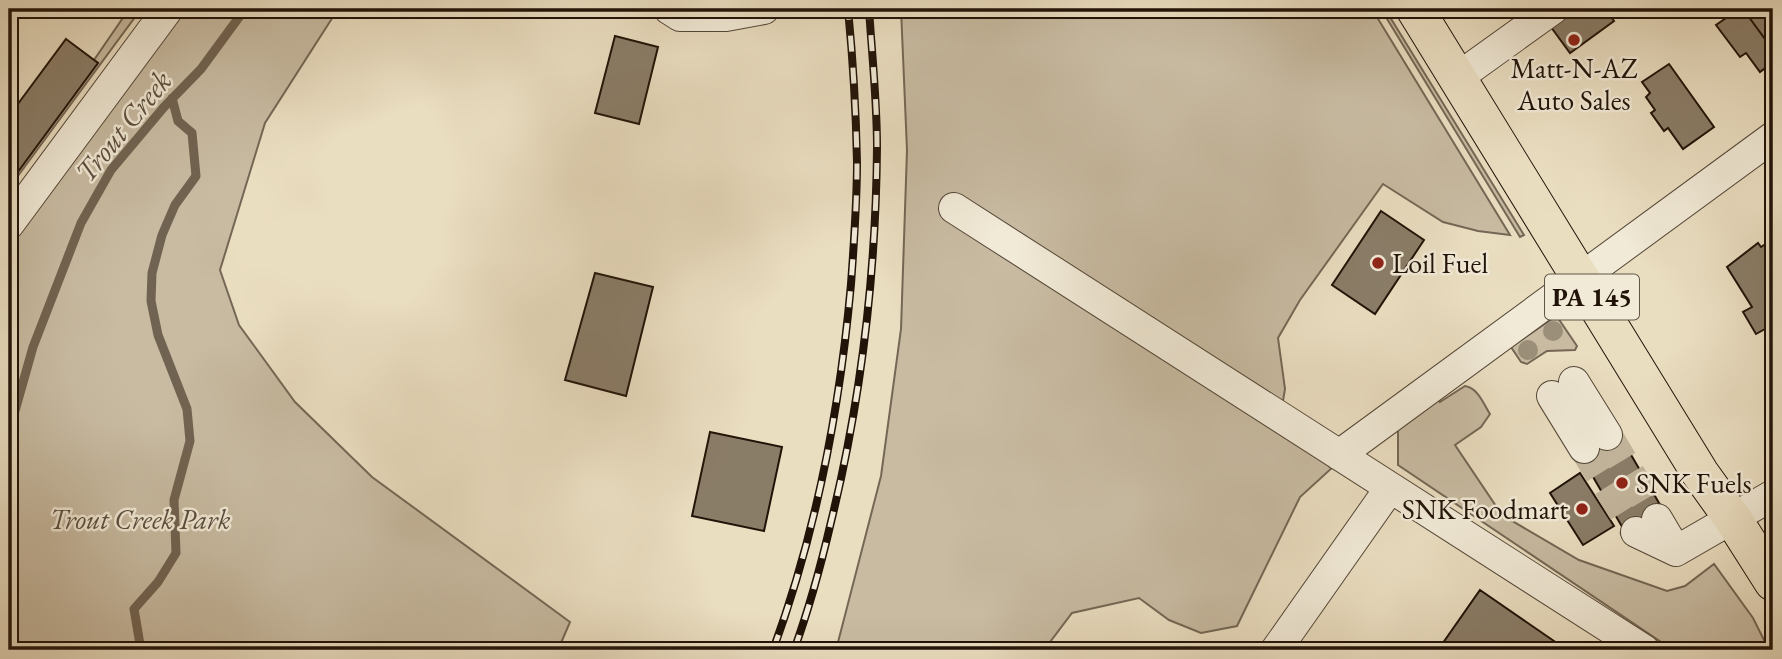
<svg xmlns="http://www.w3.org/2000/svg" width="1782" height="659" font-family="'EB Garamond',serif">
  <rect width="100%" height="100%" fill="#eadec1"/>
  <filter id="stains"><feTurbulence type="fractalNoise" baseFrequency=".00286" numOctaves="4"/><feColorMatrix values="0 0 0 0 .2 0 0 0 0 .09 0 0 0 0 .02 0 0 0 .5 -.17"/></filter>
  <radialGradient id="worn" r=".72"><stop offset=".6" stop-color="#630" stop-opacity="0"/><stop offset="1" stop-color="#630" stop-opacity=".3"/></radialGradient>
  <path fill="#c8bba2" stroke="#746755" stroke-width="2" d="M129,9H141L9,188V184L98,63L94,60Z
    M185,9H338L265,123L220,270L239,325L295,402L372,477L570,622L558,650H9V245Z
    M901,9H1279L1281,12L1287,9H1372L1510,235L1478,231L1443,222L1383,184L1300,300L1278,338L1285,389L1278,431L1333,467L1300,497L1237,626L1201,633L1169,620L1139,598L1072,613L1044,650H836L881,476L901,329L907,150Z
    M1381,9H1385L1524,235L1520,237Z
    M1558,318L1577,346L1575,350L1547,351L1527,364L1521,362L1511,347L1552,319Z
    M1465,386C1478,388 1483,403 1490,414L1481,427L1455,445L1502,515L1579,560L1667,591L1685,586L1714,564L1753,618L1769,650H1673L1398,465V429L1439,398L1440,402Z"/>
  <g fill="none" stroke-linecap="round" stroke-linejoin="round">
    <path stroke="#716351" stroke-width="9" d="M9,445L13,418L33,347L81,223L111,170L164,107L201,69L245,9
      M141,650L134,609L158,582L176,553L174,500L190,441L187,409L158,335L151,301L152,273L162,235L175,205L196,176L192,133L178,121L172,98"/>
  </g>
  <path fill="#8a7d68" stroke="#211308" stroke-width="2" d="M9,9H20L9,27Z
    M1577,9H1605L1614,21L1570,53L1551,27Z
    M1739,9H1743L1773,50L1772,80L1764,69L1760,72L1746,53L1740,57L1716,25Z
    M1743,9H1773V50Z
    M615,36L658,47L639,124L595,113Z
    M66,39L98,63L9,184V116Z
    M1669,64L1714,127L1683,149L1668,128L1664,131L1651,113L1655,110L1646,97L1650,93L1642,82Z
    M1381,211L1424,240L1375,314L1332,285Z
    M1773,239V344L1765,329L1756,334L1743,312L1752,307L1727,267L1758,243L1761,247Z
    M595,273L653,287L626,396L565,380Z
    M1616,429L1666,515L1628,537L1578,451Z
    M710,432L782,447L764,531L692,516Z
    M1580,473L1614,526L1583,545L1550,493Z
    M1480,590L1567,650H1438Z"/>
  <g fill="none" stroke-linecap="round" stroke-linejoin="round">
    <path stroke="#c2b59c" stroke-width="30" stroke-dasharray="30 15" stroke-linecap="butt" d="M1607,435L1657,519
      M1584,448L1636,532"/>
    <g stroke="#534636" stroke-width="32">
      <path id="minor" d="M669,9L680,16H726L764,9
        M1457,78L1553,9
        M954,208L1644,650
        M9,224L168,9
        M1574,382L1607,435
        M1552,396L1584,448
        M1339,455L1773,137
        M1657,519L1676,551L1773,495
        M1636,532L1676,551
        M1276,650L1390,488"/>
    </g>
    <g stroke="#211308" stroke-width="39">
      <path id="major" d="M1415,9L1700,473L1733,519L1773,582"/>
    </g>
    <use href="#minor" stroke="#f1ead7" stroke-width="30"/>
    <use href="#major" stroke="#eadec1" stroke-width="37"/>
    <g stroke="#211308" stroke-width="8">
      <path id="rail" d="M773,650C816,533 840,408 851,284C854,243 857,203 857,162C856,111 853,60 848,9
        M794,650C809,609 821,565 831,522C861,400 876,274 877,147C877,101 872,55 869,9"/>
    </g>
    <use href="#rail" stroke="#f1ead7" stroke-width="5" stroke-dasharray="16" stroke-linecap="butt"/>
  </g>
  <g fill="#9b8f79">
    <circle cx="1553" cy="331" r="10"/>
    <circle cx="1528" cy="350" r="10"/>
  </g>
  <g fill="#8f2418" stroke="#f1ead7" stroke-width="2.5">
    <circle cx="1574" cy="40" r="7"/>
    <circle cx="1378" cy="263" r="7"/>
    <circle cx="1622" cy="483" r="7"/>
    <circle cx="1582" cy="509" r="7"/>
  </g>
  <g text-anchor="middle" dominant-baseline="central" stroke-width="5" stroke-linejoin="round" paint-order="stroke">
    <rect fill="#f1ead7" stroke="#5f5446" stroke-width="2" x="1545" y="274.5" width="94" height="45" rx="5"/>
    <g font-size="26" font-weight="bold" fill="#211308">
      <text x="1592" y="297">PA 145</text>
    </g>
    <g font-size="28" fill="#211308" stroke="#f1ead7" text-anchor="start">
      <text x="1574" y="68" text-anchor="middle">Matt-N-AZ<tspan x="1574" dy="32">Auto Sales</tspan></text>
      <text x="1392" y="263">Loil Fuel</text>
      <text x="1636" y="483">SNK Fuels</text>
      <text x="1568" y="509" text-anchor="end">SNK Foodmart</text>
    </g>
    <g font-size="28" font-style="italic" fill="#5b4e3e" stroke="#f1ead7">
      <text x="140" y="519">Trout Creek Park</text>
    </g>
    <g font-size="30" font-style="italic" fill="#5d4f3f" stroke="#f1ead7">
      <text transform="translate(123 126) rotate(-51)">Trout Creek</text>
    </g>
  </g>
  <rect width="1782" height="659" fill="none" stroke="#eadec1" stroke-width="35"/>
  <rect x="10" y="10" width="1761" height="638" fill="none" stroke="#211308" stroke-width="3.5"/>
  <rect x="18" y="18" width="1747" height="624" fill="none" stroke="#211308" stroke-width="2"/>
  <rect width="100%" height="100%" filter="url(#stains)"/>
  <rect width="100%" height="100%" fill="url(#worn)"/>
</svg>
